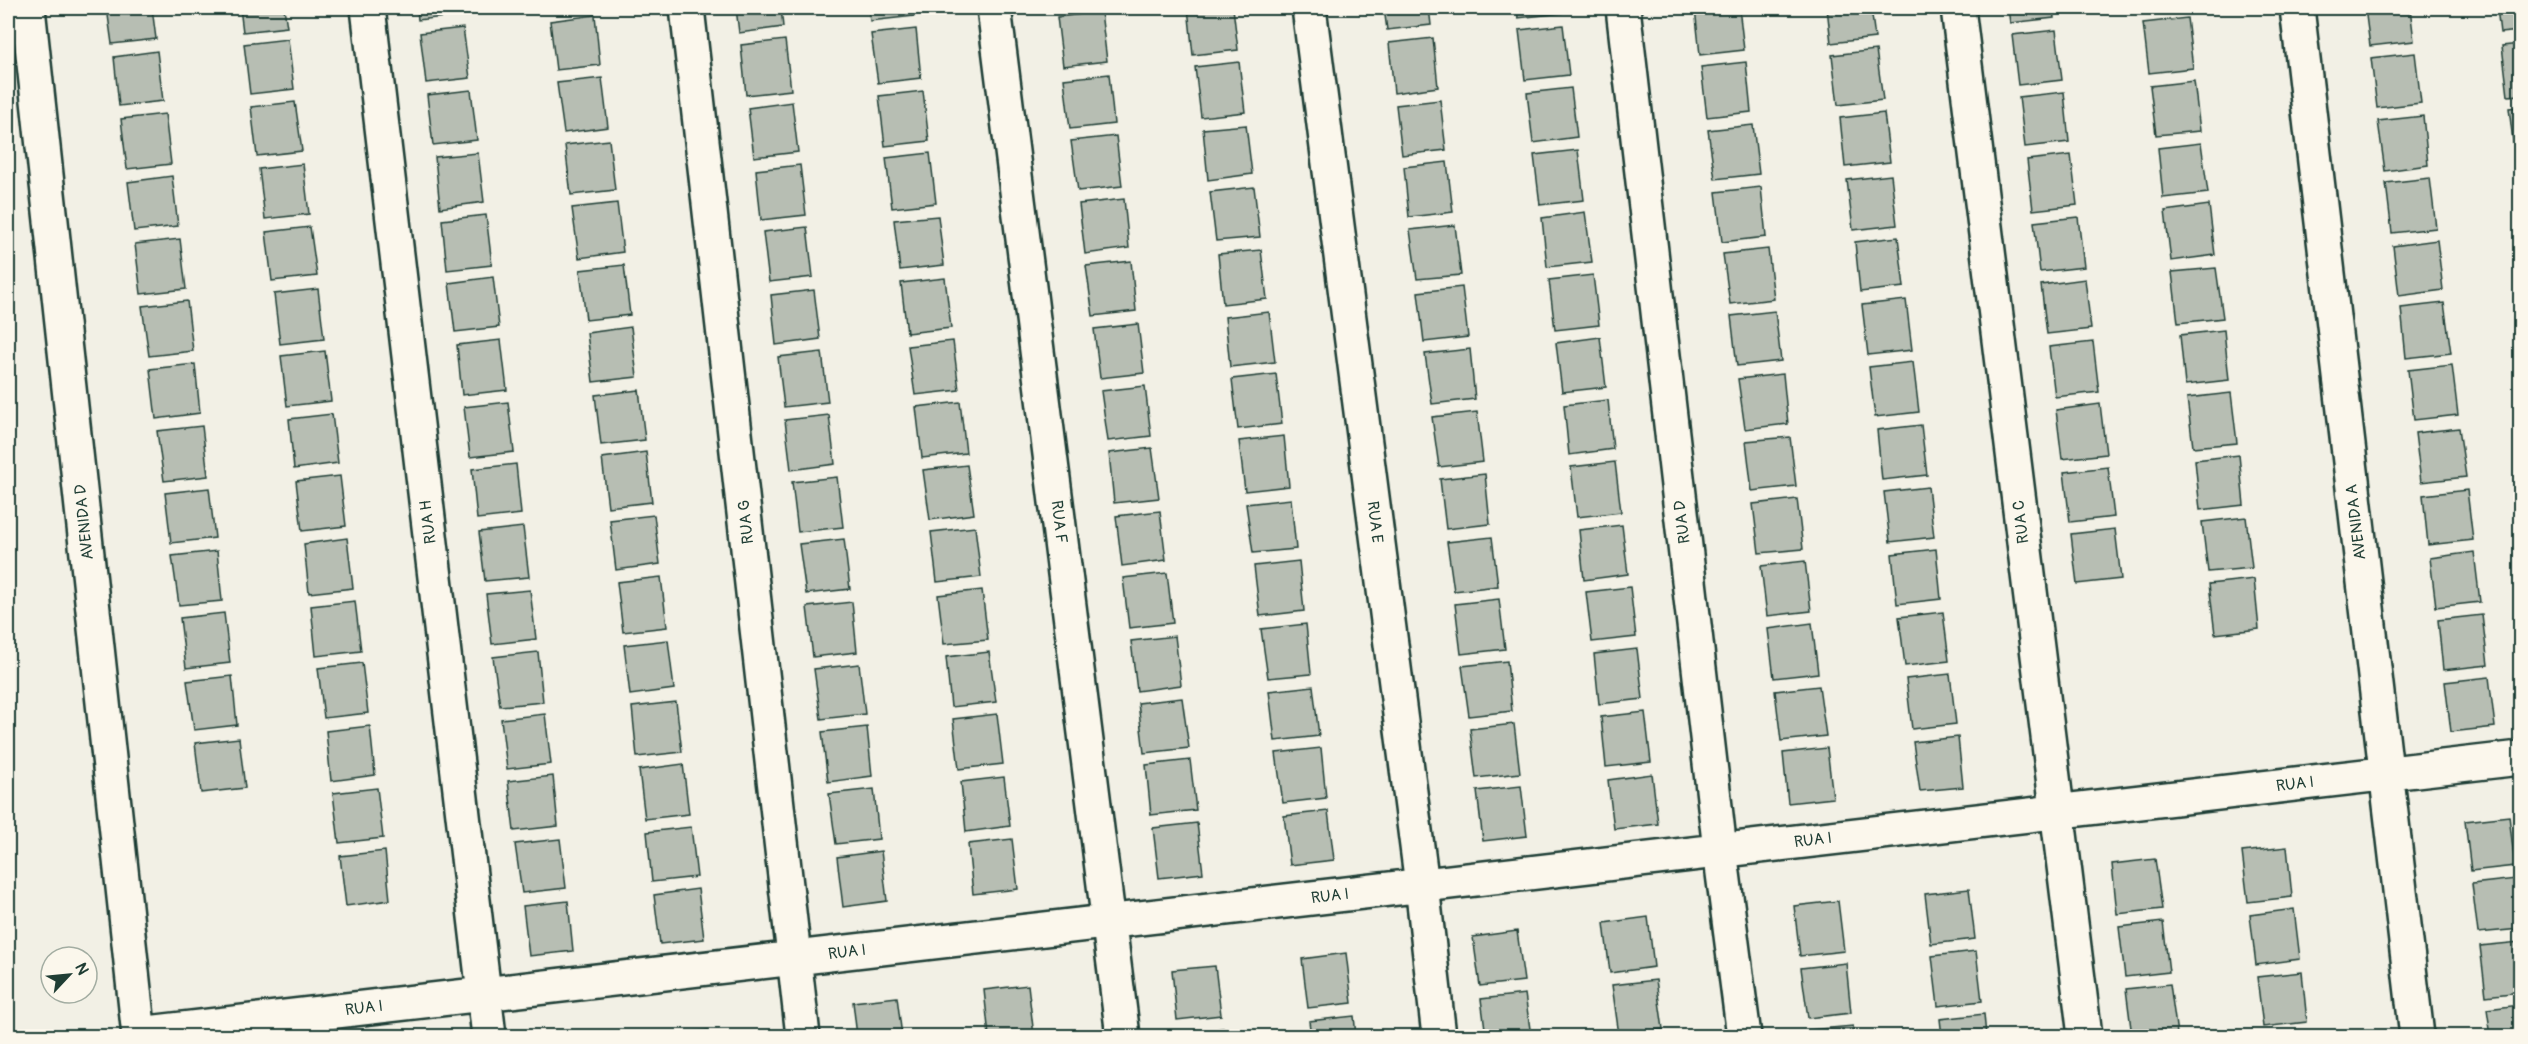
<svg xmlns="http://www.w3.org/2000/svg" width="2528" height="1044" font-family="Pangolin,sans-serif">
  <rect width="100%" height="100%" fill="#f2f0e5"/>
  <filter id="ink" filterUnits="userSpaceOnUse"><feTurbulence type="fractalNoise" baseFrequency=".0167" numOctaves="2"/><feDisplacementMap in="SourceGraphic" scale="12" xChannelSelector="R" yChannelSelector="G"/><feConvolveMatrix kernelMatrix="1 2 1 2 8 2 1 2 1" color-interpolation-filters="sRGB"/></filter>
  <g filter="url(#ink)">
    <path fill="#b7beb3" stroke="#1f3d34" stroke-width="1.5" d="M107,8H152L156,39L112,44Z
      M240,8H284L287,27L243,32Z
      M417,8H461L462,15L418,20Z
      M736,8H781L783,27L739,33Z
      M868,8H913L914,16L870,21Z
      M1188,8H1233L1238,50L1193,55Z
      M1384,8H1429L1431,25L1387,30Z
      M1517,8H1561L1562,13L1518,18Z
      M1695,8H1739L1744,50L1700,55Z
      M1827,8H1871L1875,38L1831,43Z
      M2008,8H2053L2054,18L2010,23Z
      M2365,8H2410L2414,41L2370,46Z
      M2497,8H2520V31L2500,33Z
      M1101,12L1107,61L1063,66L1057,17Z
      M595,15L600,65L556,70L550,21Z
      M2187,18L2193,68L2149,73L2143,23Z
      M1563,25L1569,75L1525,80L1519,30Z
      M463,28L470,78L426,83L420,33Z
      M916,29L921,78L878,83L871,34Z
      M2056,30L2062,80L2018,85L2012,35Z
      M1433,38L1438,87L1394,93L1389,43Z
      M288,39L294,89L250,94L244,44Z
      M785,40L791,90L746,95L741,45Z
      M2520,44V95L2508,96L2502,46Z
      M1876,50L1883,100L1838,105L1832,55Z
      M157,51L163,101L119,106L114,57Z
      M2415,53L2421,103L2377,108L2371,58Z
      M1239,62L1245,112L1201,117L1195,67Z
      M1746,62L1751,112L1707,117L1701,67Z
      M1109,74L1114,124L1070,129L1064,79Z
      M602,78L608,127L564,133L557,83Z
      M2194,81L2200,131L2156,135L2150,86Z
      M1571,88L1577,137L1533,143L1527,93Z
      M471,90L477,140L433,145L427,95Z
      M923,91L929,141L885,146L879,96Z
      M2064,92L2069,142L2025,147L2019,97Z
      M1440,100L1446,150L1402,155L1396,105Z
      M295,102L302,151L257,156L251,107Z
      M792,102L798,152L754,157L748,108Z
      M2520,107V158H2515L2509,108Z
      M1884,113L1890,162L1845,167L1840,118Z
      M165,114L171,164L127,169L121,119Z
      M2423,116L2428,165L2385,171L2378,121Z
      M1246,125L1252,174L1208,180L1203,129Z
      M1753,125L1759,174L1715,179L1708,130Z
      M1116,136L1122,186L1078,191L1071,141Z
      M609,140L615,190L571,195L565,145Z
      M2201,143L2208,193L2163,198L2158,148Z
      M1578,150L1584,200L1540,205L1534,155Z
      M478,153L484,202L440,208L435,157Z
      M930,153L936,203L892,208L886,158Z
      M2071,155L2077,205L2033,210L2027,160Z
      M1447,162L1453,212L1409,217L1404,167Z
      M303,164L309,214L265,219L259,169Z
      M800,165L806,215L761,220L756,170Z
      M2517,171H2520V206Z
      M1891,175L1897,225L1853,230L1847,180Z
      M172,176L178,226L134,231L128,182Z
      M2430,178L2436,228L2392,233L2386,183Z
      M1254,187L1260,237L1216,241L1210,192Z
      M1761,187L1766,237L1722,242L1716,192Z
      M1124,199L1129,248L1085,254L1079,204Z
      M617,203L623,252L579,258L572,208Z
      M2209,205L2215,255L2171,261L2165,211Z
      M1585,212L1592,262L1547,267L1542,218Z
      M486,215L492,265L447,270L442,220Z
      M938,216L944,265L900,270L894,220Z
      M2078,217L2084,267L2040,272L2034,222Z
      M1455,225L1461,275L1417,279L1410,230Z
      M310,227L317,276L272,281L266,232Z
      M807,227L813,277L769,282L763,232Z
      M1898,237L1904,287L1860,292L1855,242Z
      M180,239L186,289L141,294L135,244Z
      M2437,240L2443,290L2399,296L2393,246Z
      M1768,249L1774,299L1730,304L1723,254Z
      M1261,250L1267,299L1223,304L1218,254Z
      M1131,261L1136,311L1093,316L1086,266Z
      M624,265L630,315L586,320L580,270Z
      M2216,268L2223,318L2178,323L2172,272Z
      M1593,275L1599,325L1555,330L1549,280Z
      M493,277L499,327L455,332L449,283Z
      M945,278L951,328L907,333L901,283Z
      M2085,279L2091,329L2047,334L2041,285Z
      M1462,287L1468,337L1424,342L1418,292Z
      M318,289L324,339L280,344L274,294Z
      M814,290L820,339L776,345L771,295Z
      M1906,300L1912,350L1868,355L1862,305Z
      M187,301L193,351L149,356L142,306Z
      M2444,303L2451,353L2406,358L2401,308Z
      M1775,311L1781,361L1737,366L1731,316Z
      M1269,312L1275,362L1230,367L1225,317Z
      M1138,324L1144,373L1100,378L1094,329Z
      M631,327L637,377L593,382L587,333Z
      M2224,330L2229,380L2185,385L2180,335Z
      M1600,337L1606,387L1562,392L1556,343Z
      M501,340L507,390L462,395L457,345Z
      M953,341L959,390L915,395L908,346Z
      M2093,342L2099,392L2055,397L2049,347Z
      M1470,349L1475,399L1432,404L1425,354Z
      M325,351L331,401L287,406L281,356Z
      M822,352L828,402L784,407L778,357Z
      M1913,362L1919,412L1875,417L1869,367Z
      M195,364L200,413L156,419L150,369Z
      M2452,365L2458,415L2414,420L2408,370Z
      M1276,374L1282,424L1238,429L1232,379Z
      M1783,374L1788,424L1745,429L1738,379Z
      M1145,386L1151,436L1108,441L1101,391Z
      M639,390L645,440L601,445L595,395Z
      M2231,393L2237,443L2193,447L2187,398Z
      M1608,400L1613,449L1569,455L1564,405Z
      M508,402L514,452L470,457L464,407Z
      M960,402L966,453L922,458L916,407Z
      M2100,404L2106,454L2062,459L2056,410Z
      M1477,412L1483,462L1439,467L1432,417Z
      M332,414L338,463L294,469L289,419Z
      M829,415L835,464L791,470L785,420Z
      M1921,425L1927,475L1882,480L1877,430Z
      M202,426L208,476L164,481L157,431Z
      M2459,428L2466,477L2421,482L2415,433Z
      M1284,436L1289,486L1245,491L1239,441Z
      M1790,437L1796,486L1752,491L1746,441Z
      M1152,448L1159,498L1114,503L1109,453Z
      M646,452L652,502L608,507L602,458Z
      M2239,455L2244,505L2200,510L2195,460Z
      M1615,462L1621,512L1577,517L1571,467Z
      M516,464L521,514L477,519L472,469Z
      M967,465L974,514L930,520L923,470Z
      M2108,467L2114,517L2070,522L2064,472Z
      M1485,474L1490,524L1446,529L1440,479Z
      M340,476L346,526L302,531L296,481Z
      M837,477L843,527L798,532L792,482Z
      M1928,487L1934,537L1890,542L1884,492Z
      M209,488L215,538L171,543L165,493Z
      M2467,490L2473,540L2428,545L2423,495Z
      M1291,499L1296,549L1253,553L1246,504Z
      M1797,499L1803,549L1759,553L1753,504Z
      M1160,511L1166,560L1122,566L1116,516Z
      M654,515L660,564L616,570L610,520Z
      M2246,517L2252,568L2208,572L2202,522Z
      M1622,525L1628,574L1584,580L1579,530Z
      M523,527L529,577L485,581L479,532Z
      M975,527L981,577L937,582L931,532Z
      M2115,529L2121,579L2077,584L2071,534Z
      M1492,537L1498,586L1454,591L1447,542Z
      M347,538L353,588L309,593L304,544Z
      M844,539L850,589L806,594L799,544Z
      M1936,549L1941,599L1897,604L1892,554Z
      M217,551L222,601L179,605L172,556Z
      M2474,552L2480,602L2436,607L2430,558Z
      M1299,561L1304,611L1260,616L1254,566Z
      M1805,561L1811,611L1767,616L1761,566Z
      M1167,573L1173,623L1129,628L1123,578Z
      M661,577L667,627L623,632L617,582Z
      M2254,579L2259,629L2215,634L2209,584Z
      M1630,587L1636,637L1592,642L1586,592Z
      M530,590L536,639L492,644L486,594Z
      M982,590L988,640L944,644L938,595Z
      M1499,599L1505,649L1461,654L1455,604Z
      M355,601L361,651L316,656L311,606Z
      M852,602L857,652L813,657L807,607Z
      M1943,612L1949,661L1905,666L1899,617Z
      M224,613L230,663L186,668L180,618Z
      M2482,615L2488,665L2443,670L2438,620Z
      M1812,623L1818,673L1774,678L1768,629Z
      M1306,624L1311,674L1268,678L1261,629Z
      M1175,636L1181,685L1137,691L1131,641Z
      M668,640L674,689L630,695L624,645Z
      M1637,649L1643,699L1599,704L1594,654Z
      M538,652L543,702L500,706L493,657Z
      M989,652L996,702L951,707L946,657Z
      M1507,661L1512,711L1469,716L1462,666Z
      M362,663L368,713L324,718L318,668Z
      M859,664L865,714L821,719L814,669Z
      M1950,674L1956,724L1912,729L1906,679Z
      M232,676L237,725L194,730L187,681Z
      M2489,677L2495,727L2451,732L2445,682Z
      M1313,686L1319,736L1275,741L1269,691Z
      M1819,686L1826,736L1781,741L1775,691Z
      M1182,698L1189,748L1144,753L1138,703Z
      M676,702L682,752L637,757L632,707Z
      M1645,712L1651,762L1606,767L1601,717Z
      M545,714L551,764L507,769L501,719Z
      M997,714L1003,764L959,769L953,719Z
      M1514,724L1520,773L1476,778L1470,729Z
      M370,726L375,775L331,781L326,731Z
      M867,727L872,776L828,782L822,732Z
      M1958,737L1963,787L1920,791L1913,742Z
      M239,738L245,788L201,793L195,743Z
      M1321,748L1326,798L1283,803L1276,753Z
      M1827,748L1833,798L1788,803L1783,753Z
      M1190,760L1196,810L1151,815L1146,765Z
      M683,764L689,814L645,819L639,770Z
      M1652,774L1658,824L1614,829L1608,780Z
      M553,776L558,826L514,831L508,781Z
      M1004,777L1010,826L966,832L961,782Z
      M1521,786L1527,836L1483,841L1477,791Z
      M377,788L383,838L339,843L333,793Z
      M874,789L879,839L836,844L829,794Z
      M1328,811L1334,860L1290,865L1284,816Z
      M2509,816L2515,866L2471,871L2465,821Z
      M1197,823L1203,873L1159,878L1153,828Z
      M691,827L697,877L652,882L647,832Z
      M560,839L566,888L522,893L515,844Z
      M1012,839L1018,889L973,894L968,844Z
      M2287,847L2292,897L2248,902L2242,852Z
      M385,851L390,900L346,906L340,856Z
      M881,851L887,901L843,907L837,857Z
      M2155,859L2162,909L2117,914L2112,864Z
      M2516,879L2520,929L2478,933L2472,884Z
      M698,889L704,939L660,944L654,895Z
      M1969,889L1975,939L1931,944L1925,894Z
      M568,901L573,951L529,956L523,906Z
      M1838,901L1844,951L1800,956L1794,906Z
      M2294,909L2300,959L2256,965L2250,915Z
      M1648,917L1654,967L1610,973L1604,923Z
      M2163,922L2169,972L2125,977L2119,927Z
      M1517,931L1524,981L1480,986L1473,937Z
      M2520,942V992L2486,996L2480,946Z
      M1976,951L1982,1001L1938,1006L1932,956Z
      M1346,953L1352,1003L1308,1008L1302,959Z
      M1846,963L1851,1013L1808,1018L1801,968Z
      M1215,966L1221,1015L1177,1020L1172,970Z
      M2302,972L2307,1022L2263,1027L2257,977Z
      M1656,980L1663,1029L1619,1035L1612,985Z
      M2170,984L2177,1034L2132,1036L2126,989Z
      M1028,985L1034,1036H989L984,990Z
      M1525,994L1531,1036H1486L1481,999Z
      M897,997L902,1036H857L853,1002Z
      M2520,1005V1036H2491L2487,1009Z
      M1984,1014L1986,1036H1942L1940,1019Z
      M1354,1016L1356,1036H1311L1309,1021Z
      M1853,1026L1854,1036H1810L1809,1030Z
      M1223,1028L1224,1036H1179V1033Z
      M708,1030V1036H663V1035Z"/>
    <g fill="none" stroke-linecap="round" stroke-linejoin="round">
      <g stroke="#1f3d34" stroke-width="38">
        <path id="minor" d="M28,8L139,1036
          M368,8L489,1036
          M687,8L803,1036
          M994,8L1123,1036
          M1309,8L1422,885L1439,1036
          M1623,8L1720,850L1744,1036
          M1958,8L2085,1036
          M2297,8L2417,1036
          M139,1034L2520,758"/>
      </g>
      <use href="#minor" stroke="#fbf7ec" stroke-width="33"/>
    </g>
  </g>
  <g text-anchor="middle" dominant-baseline="central" stroke-width="6" stroke-linejoin="round" paint-order="stroke">
    <g font-size="16" fill="#1f3d34" stroke="#fbf7ec">
      <text transform="translate(84 522) rotate(-96)">AVENIDA D</text>
      <text transform="translate(428 522) rotate(-97)">RUA H</text>
      <text transform="translate(746 522) rotate(-96)">RUA G</text>
      <text transform="translate(1059 522) rotate(83)">RUA F</text>
      <text transform="translate(1375 522) rotate(83)">RUA E</text>
      <text transform="translate(1682 522) rotate(-97)">RUA D</text>
      <text transform="translate(2021 522) rotate(-97)">RUA C</text>
      <text transform="translate(2356 522) rotate(-97)">AVENIDA A</text>
      <text transform="translate(2295 784) rotate(-7)">RUA I</text>
      <text transform="translate(1813 840) rotate(-7)">RUA I</text>
      <text transform="translate(1330 896) rotate(-7)">RUA I</text>
      <text transform="translate(847 952) rotate(-7)">RUA I</text>
      <text transform="translate(364 1008) rotate(-7)">RUA I</text>
    </g>
  </g>
  <rect width="2528" height="1044" fill="none" stroke="#fbf7ec" stroke-width="30"/>
  <rect x="15" y="15" width="2498" height="1014" fill="none" stroke="#1f3d34" stroke-width="2" filter="url(#ink)"/>
  <g transform="translate(69 975) rotate(64)"><circle r="28" fill="#fbf7ec" stroke="#a3ada2" stroke-width="1.5"/>
  <path d="M0-4.5L10 22L0 15L-10 22Z" fill="#1f3d34"/>
  <text y="-9" font-size="16" font-weight="bold" text-anchor="middle" fill="#1f3d34">N</text>
  </g>
</svg>
